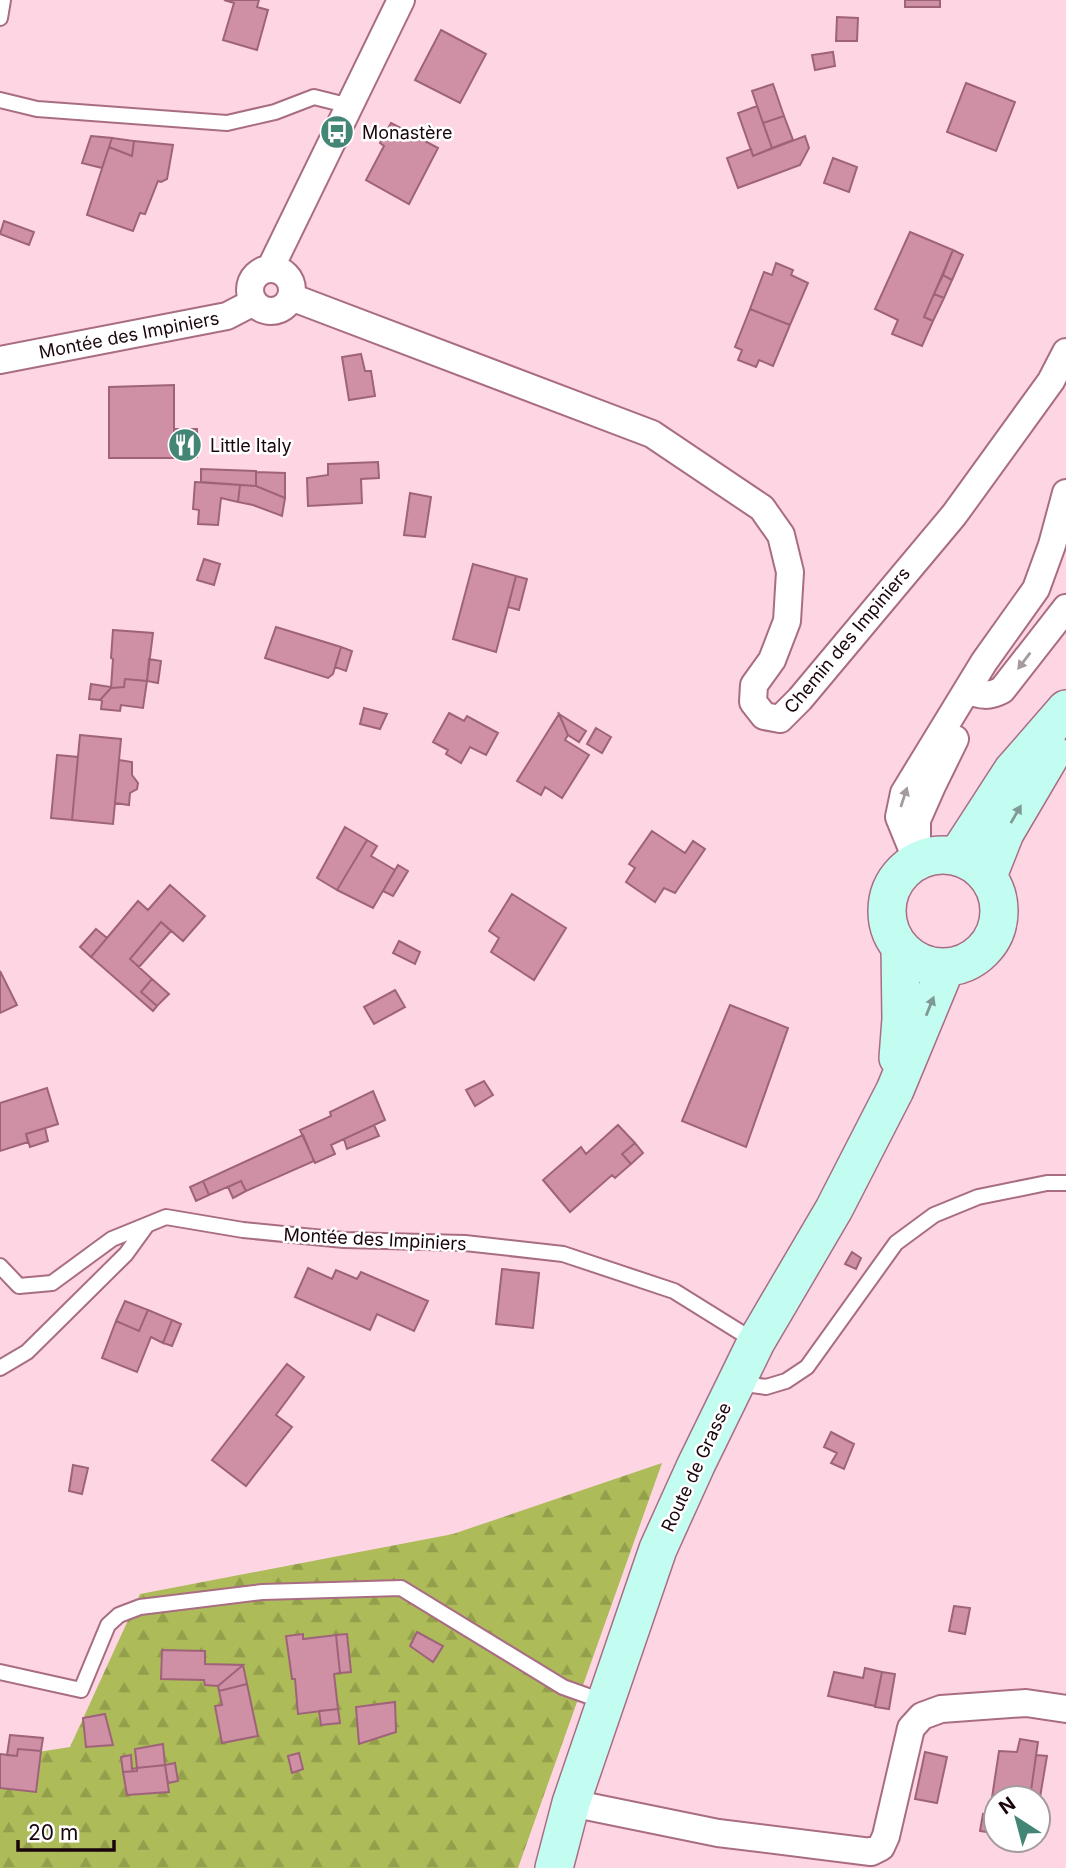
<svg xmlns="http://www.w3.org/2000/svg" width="1066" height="1868" font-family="Inter,sans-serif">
  <defs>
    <pattern id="forest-firs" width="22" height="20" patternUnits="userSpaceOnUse" patternTransform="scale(1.75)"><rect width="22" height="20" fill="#adbb59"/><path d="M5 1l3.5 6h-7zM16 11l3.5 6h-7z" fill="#949f4c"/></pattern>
  </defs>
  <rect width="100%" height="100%" fill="#fed5e3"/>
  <path fill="url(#forest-firs)" d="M662,1463L518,1868H0V1758L70,1747L140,1594L453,1534Z"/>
  <path fill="#cf90a6" stroke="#9f6379" stroke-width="2" d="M224,0H259L257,7L268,10L257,50L223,40L234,3Z
    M905,0H940V7H905Z
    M837,17L858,18L857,41H836Z
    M441,30L486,54L460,103L415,80Z
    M833,52L835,66L815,70L812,55Z
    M966,83L1015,102L996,151L947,132Z
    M773,84L784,116L763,123L752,91Z
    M757,106L772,148L753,156L738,113Z
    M784,116L793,140L772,148L763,123Z
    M391,123L438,148L409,204L366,180L384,146L380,143Z
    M91,136L112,138L102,168L82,163Z
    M805,136L809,148L800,165L738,188L727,158L751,149L753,156Z
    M112,138L134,141L132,156L109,147Z
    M134,141L173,145L167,179L161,182L158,181L145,214L140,213L133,231L87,215L109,147L132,156Z
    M833,158L857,167L849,192L824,183Z
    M4,221L34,232L29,245L0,234Z
    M910,232L953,250L924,317L933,321L922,346L892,334L898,320L875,309Z
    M953,250L963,255L952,280L943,275Z
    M776,263L793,270L791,275L808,283L790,325L750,309L764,272L772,275Z
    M943,275L952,280L944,298L934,294Z
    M934,294L944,298L933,321L924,317Z
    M750,309L790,325L773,366L759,360L756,367L738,360L742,350L735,347Z
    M361,354L365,371H371L375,396L349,400L342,357Z
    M174,385V458H109V387Z
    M174,429H197V457L174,458Z
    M378,462L379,478L361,479L362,503L308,506L307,478L328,475V464Z
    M201,469L256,471V486L201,482Z
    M256,472L285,473V498L256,486Z
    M195,482L240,485L238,502L221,498L218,525L198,524L199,510L193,509Z
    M240,485L256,486L285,498L282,516L253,505L238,502Z
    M410,493L431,497L425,537L404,535Z
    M204,559L220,564L214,585L197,580Z
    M473,564L516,576L496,652L453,639Z
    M516,576L527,579L519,610L508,607Z
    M276,627L341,647L333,674L328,678L265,658Z
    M113,630L153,633L147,681L125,679L124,687L111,688L113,659L111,658Z
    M341,647L352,651L346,671L335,667Z
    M149,659L161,661L158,683L147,681Z
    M125,679L147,681L143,708L121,705L120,711L101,709L102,701L100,700L111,688L124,687Z
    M91,684L111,687V688L100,700L89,699Z
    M364,708L387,714L380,729L360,724Z
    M449,713L464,721L467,716L498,733L486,755L470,747L461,763L446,754L448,750L433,742Z
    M559,714L568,735L565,740L589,755L562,798L545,787L541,795L517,781Z
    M559,714L586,731L579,742L568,735Z
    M596,728L611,737L602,753L587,744Z
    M80,735L121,739L113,824L72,820Z
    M57,755L78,757L72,820L51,818Z
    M119,760L132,762V775L138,783L137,789L130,793L129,805L115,803Z
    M345,827L367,840L337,890L317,878Z
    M652,831L685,853L693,841L705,849L675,893L664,888L655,902L626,882L635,868L629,864Z
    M367,840L377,846L371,856L395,870L373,908L337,890Z
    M398,865L408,871L393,896L383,891Z
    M170,885L205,916L183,941L161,922L130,959L152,979L141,992L157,1006L153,1011L91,957L138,901L148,910Z
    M512,894L566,928L534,980L491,952L499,938L489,931Z
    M161,922L171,931L139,967L130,959Z
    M96,929L107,938L91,957L80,947Z
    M399,941L420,952L415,964L393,953Z
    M0,971L17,1005L0,1013Z
    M152,979L169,994L157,1006L141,992Z
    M395,990L405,1007L374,1024L364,1007Z
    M730,1005L788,1028L746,1147L682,1121Z
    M484,1081L493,1095L475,1106L466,1090Z
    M47,1088L58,1124L26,1134L28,1142L0,1151V1103Z
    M373,1091L385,1120L331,1145L335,1154L315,1163L300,1130L331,1116L330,1112Z
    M374,1125L379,1136L347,1149L344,1139Z
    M618,1125L635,1143L622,1154L631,1164L615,1178L612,1175L570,1212L543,1180L581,1147L586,1154Z
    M45,1128L48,1141L30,1147L26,1134Z
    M303,1135L314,1161L246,1191L241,1181L209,1195L203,1181Z
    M635,1143L643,1153L631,1164L622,1154Z
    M203,1181L209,1195L196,1201L190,1187Z
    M241,1181L246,1191L233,1198L228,1187Z
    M852,1252L861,1258L856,1269L845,1264Z
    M308,1268L332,1279L336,1270L357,1279L361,1272L428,1301L414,1331L377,1314L370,1330L295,1297Z
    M502,1269L539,1273L533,1328L496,1324Z
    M125,1301L148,1310L139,1331L116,1321Z
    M148,1310L172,1320L163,1343L151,1337L137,1372L102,1358L116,1321L139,1331Z
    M172,1320L181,1324L172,1346L163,1343Z
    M287,1364L304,1377L276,1415L292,1427L246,1486L212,1460Z
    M831,1432L854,1444L844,1469L831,1463L837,1453L824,1447Z
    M73,1465L88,1468L82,1494L69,1491Z
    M954,1606L970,1608L965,1634L949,1631Z
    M417,1632L443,1646L433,1662L410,1646Z
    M303,1634V1639L336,1635L340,1673L334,1674L338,1709L298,1714L295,1679H292L286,1636Z
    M347,1634L351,1672L340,1673L336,1635Z
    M162,1650L205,1651V1664L243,1665L218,1686L205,1685L204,1680L161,1679Z
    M243,1665L247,1684L219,1691L218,1686Z
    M865,1668L882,1672L875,1706L828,1696L834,1672L863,1678Z
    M882,1672L895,1674L889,1709L875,1707Z
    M247,1684L258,1736L222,1743L215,1706L222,1705L219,1691Z
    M395,1702L396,1732L359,1744L356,1707Z
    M338,1709L340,1723L321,1725L319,1711Z
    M105,1714L113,1745L86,1747L83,1718Z
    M10,1735L43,1738L41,1751L18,1749L17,1756L7,1755Z
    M1020,1739L1038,1742L1030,1798H996V1835H992L995,1812L990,1811L999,1751L1017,1752Z
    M163,1744L165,1765L137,1768L135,1749Z
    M18,1749L41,1751L36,1792L0,1788V1754L17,1756Z
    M925,1752L947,1757L937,1803L915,1799Z
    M299,1753L303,1769L292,1773L288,1756Z
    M131,1755L132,1769L137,1768V1771L123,1772L121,1757Z
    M1036,1755L1047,1756L1038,1809V1798H1030Z
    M175,1763L178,1781L168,1783L165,1765Z
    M165,1765L169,1792L127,1795L123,1772L137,1771V1768Z
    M983,1814L995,1816L993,1833L980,1831Z"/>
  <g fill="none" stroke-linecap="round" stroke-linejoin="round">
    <g stroke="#a96d83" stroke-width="18">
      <path id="service" d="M0,18L3,0
        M0,100L37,109L227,123L275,112L314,97L350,106
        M0,1266L19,1286L52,1283L112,1239L166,1217L243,1230L344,1240L465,1243L563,1254L674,1291L756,1342
        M0,1368L27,1352L126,1254L147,1225
        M738,1383L766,1387L786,1381L807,1367L896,1243L934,1215L978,1197L1047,1183H1066
        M0,1672L81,1690L108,1625L119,1615L140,1607L262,1592L401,1588L563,1687L605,1702"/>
    </g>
    <g stroke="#a96d83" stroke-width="30">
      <path id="minor" d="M270,269L401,0
        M250 290a21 21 0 1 1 42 0a21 21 0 1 1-42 0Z
        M291,297L652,434L762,508L781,535L790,572L787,621L772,660L754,685L753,702L764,716L780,719L800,699L954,515L1051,381L1066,352
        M0,360L227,316L254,302
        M967,690C981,696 989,697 1002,690L1066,608
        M917,849V820L932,786L955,739
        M917,861L899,817L904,793L984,662L1036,589L1052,545L1066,493
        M571,1803L718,1833L871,1852L881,1847L886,1836L911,1728L922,1716L941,1709L1026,1703L1066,1709"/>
    </g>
    <g stroke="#a96d83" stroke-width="40">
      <path id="secondary" d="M887 911a56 56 0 1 1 112 0a56 56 0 1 1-112 0Z
        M957,856L1012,771L1066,709
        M988,876L1005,833L1052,753
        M898,1058L901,1019L900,947
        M554,1868L571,1803L658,1549L696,1465L756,1342L834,1209L895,1090L946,967"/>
    </g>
    <use href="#service" stroke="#fff" stroke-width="14"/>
    <use href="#minor" stroke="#fff" stroke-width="26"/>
    <use href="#secondary" stroke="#c3fcf1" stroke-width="37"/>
  </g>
  <defs><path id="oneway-solid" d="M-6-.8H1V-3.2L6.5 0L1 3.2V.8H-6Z" transform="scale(1.75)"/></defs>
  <g fill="#a39b9e">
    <use href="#oneway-solid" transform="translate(1024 661) rotate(127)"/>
    <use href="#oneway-solid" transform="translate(904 797) rotate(-72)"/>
  </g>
  <g fill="#7f9996">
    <use href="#oneway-solid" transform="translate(1016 814) rotate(-60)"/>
    <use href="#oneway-solid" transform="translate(930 1006) rotate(-68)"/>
  </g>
  <defs>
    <g id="bus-disc" transform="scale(1.75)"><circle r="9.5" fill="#448676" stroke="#fff"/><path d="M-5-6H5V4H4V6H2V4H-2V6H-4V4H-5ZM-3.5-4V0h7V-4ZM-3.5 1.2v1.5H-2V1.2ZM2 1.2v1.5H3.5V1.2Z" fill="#fff"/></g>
    <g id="restaurant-disc" transform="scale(1.75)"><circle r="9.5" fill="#448676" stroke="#fff"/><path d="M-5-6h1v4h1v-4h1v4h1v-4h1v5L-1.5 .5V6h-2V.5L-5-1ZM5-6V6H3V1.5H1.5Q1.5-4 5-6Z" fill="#fff"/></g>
  </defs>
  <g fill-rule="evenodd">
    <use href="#bus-disc" x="337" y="132"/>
    <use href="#restaurant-disc" x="185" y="445"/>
  </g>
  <g text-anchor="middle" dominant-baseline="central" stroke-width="5" stroke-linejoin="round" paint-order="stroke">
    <g font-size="18" fill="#1a050d" stroke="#fff" text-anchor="start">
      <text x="362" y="132">Monastère</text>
      <text x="210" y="445">Little Italy</text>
    </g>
    <g font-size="18" fill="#1a050d" stroke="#fff">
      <text transform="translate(129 335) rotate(-11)">Montée des Impiniers</text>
      <text transform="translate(847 640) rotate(-50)">Chemin des Impiniers</text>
      <text transform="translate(375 1239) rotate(3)">Montée des Impiniers</text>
      <text transform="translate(696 1467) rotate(-65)">Route de Grasse</text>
    </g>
  </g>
  <g transform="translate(1017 1819) rotate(324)"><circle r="33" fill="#ffffff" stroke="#a39b9e" stroke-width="2"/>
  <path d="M0-5L12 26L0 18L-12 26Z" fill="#448676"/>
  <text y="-10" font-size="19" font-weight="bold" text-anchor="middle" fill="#1a050d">N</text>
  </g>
  <path d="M18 1840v10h96v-10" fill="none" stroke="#1a050d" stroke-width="3.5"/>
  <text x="28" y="1840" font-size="21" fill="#1a050d" stroke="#ffffff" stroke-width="5" paint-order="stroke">20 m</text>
</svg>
